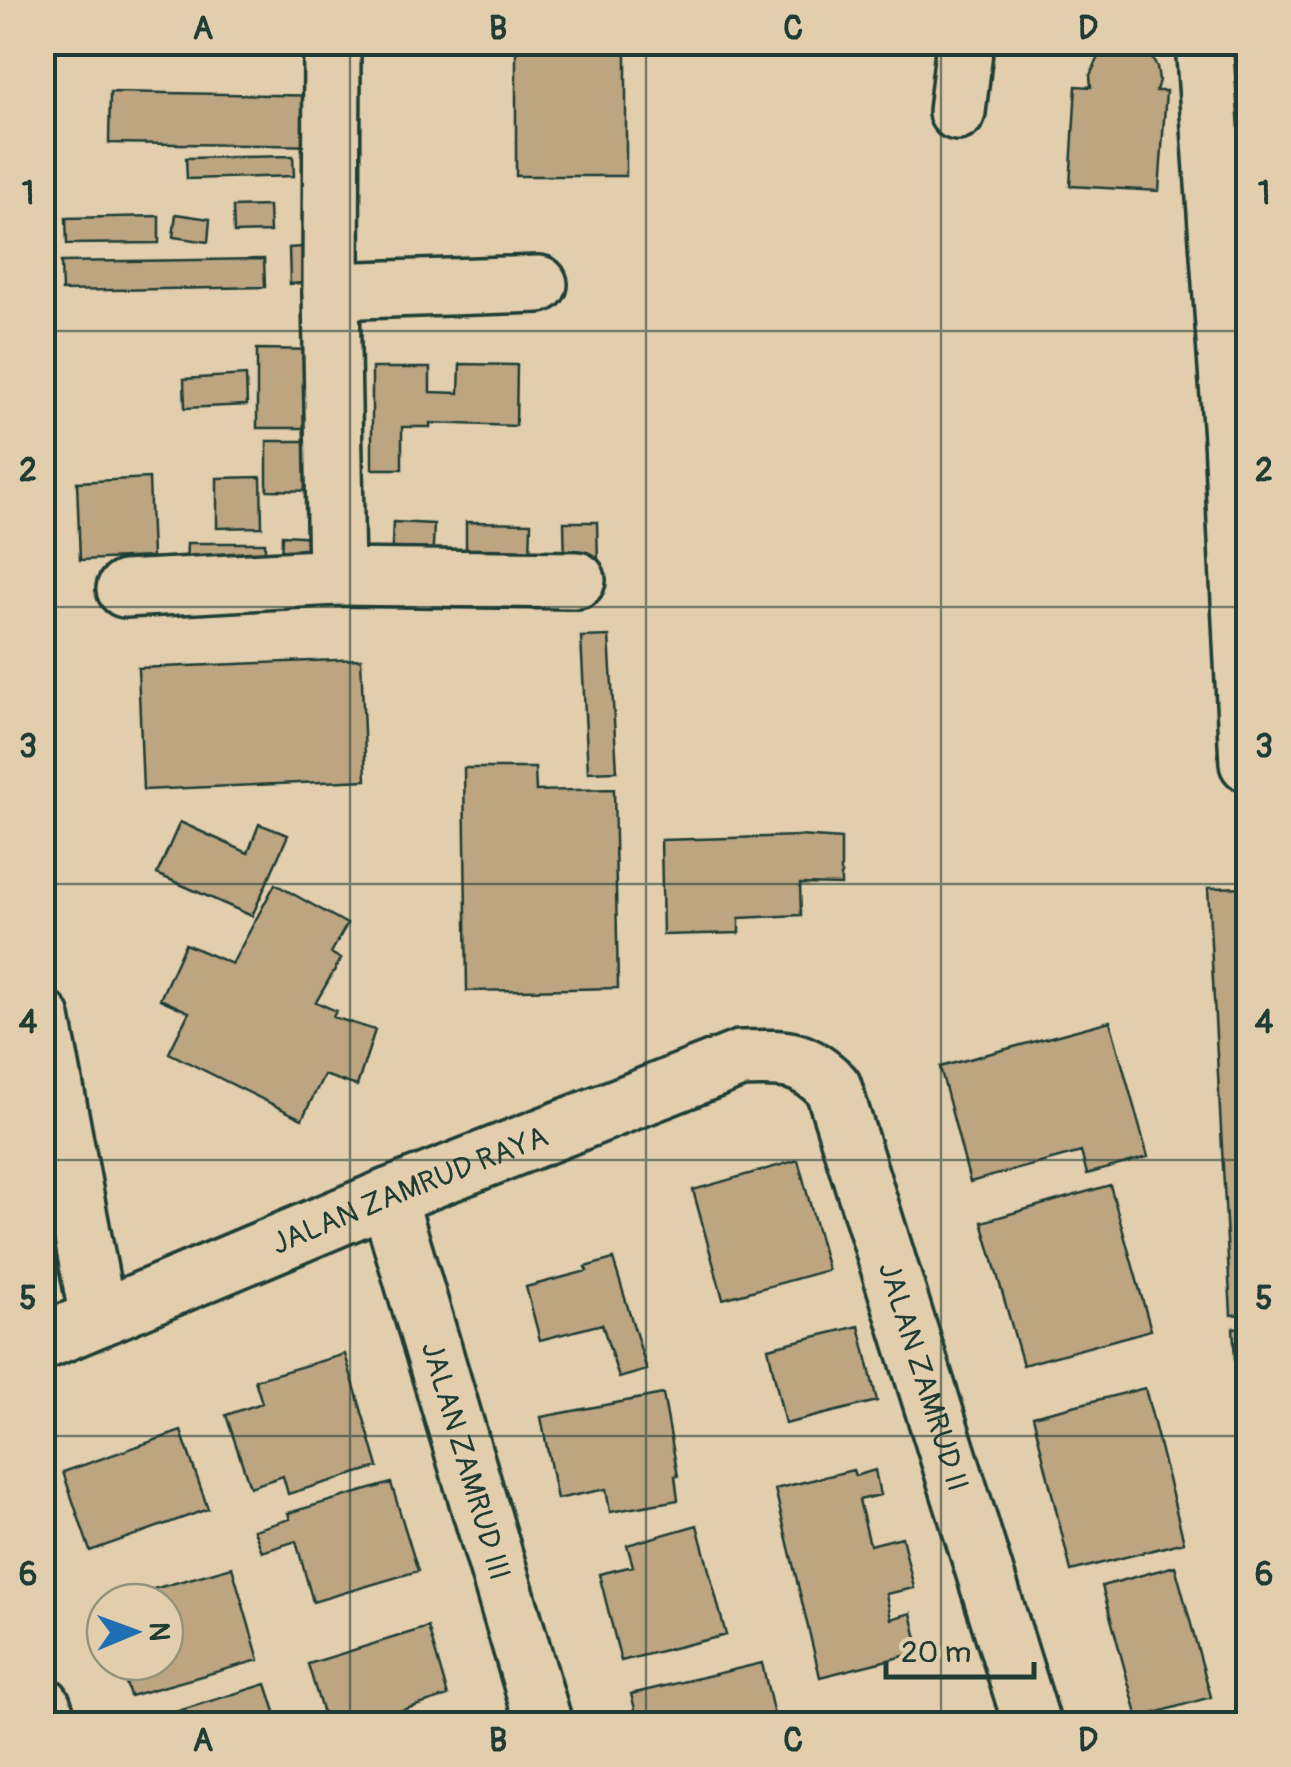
<svg xmlns="http://www.w3.org/2000/svg" width="1291" height="1767" font-family="Pangolin,sans-serif">
  <rect width="100%" height="100%" fill="#e2ceac"/>
  <filter id="ink" filterUnits="userSpaceOnUse"><feTurbulence type="fractalNoise" baseFrequency=".01" numOctaves="2"/><feDisplacementMap in="SourceGraphic" scale="20" xChannelSelector="R" yChannelSelector="G"/><feConvolveMatrix kernelMatrix="1 2 1 2 8 2 1 2 1" color-interpolation-filters="sRGB"/></filter>
  <g filter="url(#ink)">
    <path fill="#bda581" stroke="#1f3d34" stroke-width="2.5" d="M516,42H626V176H516Z
      M1127,43L1150,55L1157,67L1159,80L1156,91H1166L1159,191L1070,186L1076,86L1091,87L1090,75L1102,51L1113,45Z
      M110,92L330,96L329,146L109,143Z
      M293,156L294,176L187,179L186,158Z
      M269,206L270,232L234,233L233,207Z
      M176,214L210,219L208,242L173,237Z
      M159,216V243L67,244L66,218Z
      M328,245L329,281L290,284L289,248Z
      M264,259L265,287L62,291L61,262Z
      M257,349L324,350L323,428H257Z
      M460,364L517,365L516,426L430,423V427H402V469H372V368H430V392L459,393Z
      M246,375L247,405L185,408L184,379Z
      M267,441H320V491L267,490Z
      M261,477L262,527L217,528V478Z
      M149,478L152,557L80,560L77,482Z
      M393,522L434,524L432,568L391,566Z
      M466,522L531,523L530,561L466,559Z
      M564,522H597L598,564H565Z
      M282,535L318,537L317,564L281,562Z
      M187,543H265V567L186,566Z
      M609,636L617,771L588,772L581,637Z
      M361,659L366,780L143,790L138,668Z
      M464,768H535L536,791L614,789L618,988L467,991Z
      M180,822L248,853L259,824L288,835L252,916L157,874Z
      M799,836L841,839V885L800,884L801,915L739,918V933L663,935L661,840Z
      M275,884L347,924L331,953L341,959L316,1002L336,1011L333,1017L375,1030L357,1086L324,1075L302,1119L169,1053L189,1012L160,999L185,944L232,964Z
      M1248,887V1314L1231,1315L1208,888Z
      M1110,1021L1148,1157L1087,1174L1081,1152L970,1182L940,1067Z
      M798,1160L828,1270L723,1299L693,1190Z
      M1110,1185L1151,1330L1023,1365L982,1222Z
      M613,1259L647,1370L619,1378L602,1324L540,1340L526,1287L587,1271L585,1267Z
      M859,1326L877,1401L785,1424L768,1348Z
      M1248,1327V1374L1236,1375L1233,1328Z
      M345,1354L378,1467L288,1494L283,1476L250,1487L226,1415L262,1403L255,1380Z
      M1145,1388L1184,1542L1071,1571L1033,1416Z
      M663,1394L678,1476H675L678,1500L610,1512L606,1489L557,1499L541,1417Z
      M181,1431L208,1509L90,1551L63,1472Z
      M853,1470L855,1476L875,1470L880,1495L859,1500L870,1545L902,1537L914,1588L886,1594L891,1619L911,1613L920,1652L820,1677L775,1489Z
      M391,1483L418,1571L313,1602L296,1541L262,1552L254,1530L290,1519L288,1513Z
      M697,1525L726,1635L621,1661L599,1574L633,1566L627,1545Z
      M1175,1566L1211,1697L1138,1718L1102,1586Z
      M232,1567L259,1660L130,1696L120,1662H165V1602H107Z
      M428,1627L448,1696L357,1724H326L308,1664Z
      M762,1663L776,1724H639L631,1694Z
      M266,1684L279,1724H156L155,1718Z"/>
    <g fill="none" stroke-linecap="round" stroke-linejoin="round">
      <g stroke="#1f3d34" stroke-width="62">
        <g id="minor">
          <path d="M1204,42L1232,439L1248,763"/>
          <path d="M957,112L965,42"/>
          <path d="M331,291L539,284"/>
          <path d="M336,577L577,580"/>
          <path d="M125,589L336,577L331,291L332,42"/>
          <path d="M42,1018L98,1318"/>
          <path id="s1" d="M388,1197L544,1724"/>
          <path id="s2" d="M42,1342L388,1197L740,1059C784,1058 801,1055 833,1087L1032,1724"/>
          <path d="M42,1704L49,1724"/>
        </g>
      </g>
      <use href="#minor" stroke="#e2ceac" stroke-width="55"/>
    </g>
  </g>
  <path fill="none" stroke="#1f3d34" stroke-width="2.5" stroke-opacity="0.55" d="M350,42V1724M646,42V1724M941,42V1724M42,331H1248M42,607H1248M42,884H1248M42,1160H1248M42,1436H1248"/>
  <g text-anchor="middle" dominant-baseline="central" stroke-width="8" stroke-linejoin="round" paint-order="stroke">
    <g font-size="30" fill="#1f3d34" stroke="#e2ceac">
      <text stroke="none"><textPath href="#s2" startOffset="398">JALAN ZAMRUD RAYA</textPath></text>
      <text stroke="none"><textPath href="#s2" startOffset="1158">JALAN ZAMRUD II</textPath></text>
      <text stroke="none"><textPath href="#s1" startOffset="275">JALAN ZAMRUD III</textPath></text>
    </g>
  </g>
  <rect width="1291" height="1767" fill="none" stroke="#e2ceac" stroke-width="110"/>
  <g transform="translate(135 1632) rotate(89)"><circle r="48" fill="#e2ceac" stroke="#94947c" stroke-width="2.5"/>
  <path d="M0-8L18 38L0 25L-18 38Z" fill="#1f6fb2"/>
  <text y="-15" font-size="28" font-weight="bold" text-anchor="middle" fill="#1f3d34">N</text>
  </g>
  <path d="M886 1662v15h148v-15" fill="none" stroke="#1f3d34" stroke-width="5"/>
  <text x="901" y="1662" font-size="30" fill="#1f3d34" stroke="#e2ceac" stroke-width="8" paint-order="stroke">20 m</text>
  <rect x="55" y="55" width="1181" height="1657" fill="none" stroke="#1f3d34" stroke-width="4"/>
  <g font-size="32" text-anchor="middle" font-weight="bold" fill="#1f3d34">
    <text x="203" y="39">A</text>
    <text x="498" y="39">B</text>
    <text x="793" y="39">C</text>
    <text x="1088" y="39">D</text>
    <text x="28" y="204">1</text>
    <text x="1264" y="204">1</text>
    <text x="28" y="481">2</text>
    <text x="1264" y="481">2</text>
    <text x="28" y="757">3</text>
    <text x="1264" y="757">3</text>
    <text x="28" y="1033">4</text>
    <text x="1264" y="1033">4</text>
    <text x="28" y="1309">5</text>
    <text x="1264" y="1309">5</text>
    <text x="28" y="1585">6</text>
    <text x="1264" y="1585">6</text>
    <text x="203" y="1751">A</text>
    <text x="498" y="1751">B</text>
    <text x="793" y="1751">C</text>
    <text x="1088" y="1751">D</text>
  </g>
</svg>
